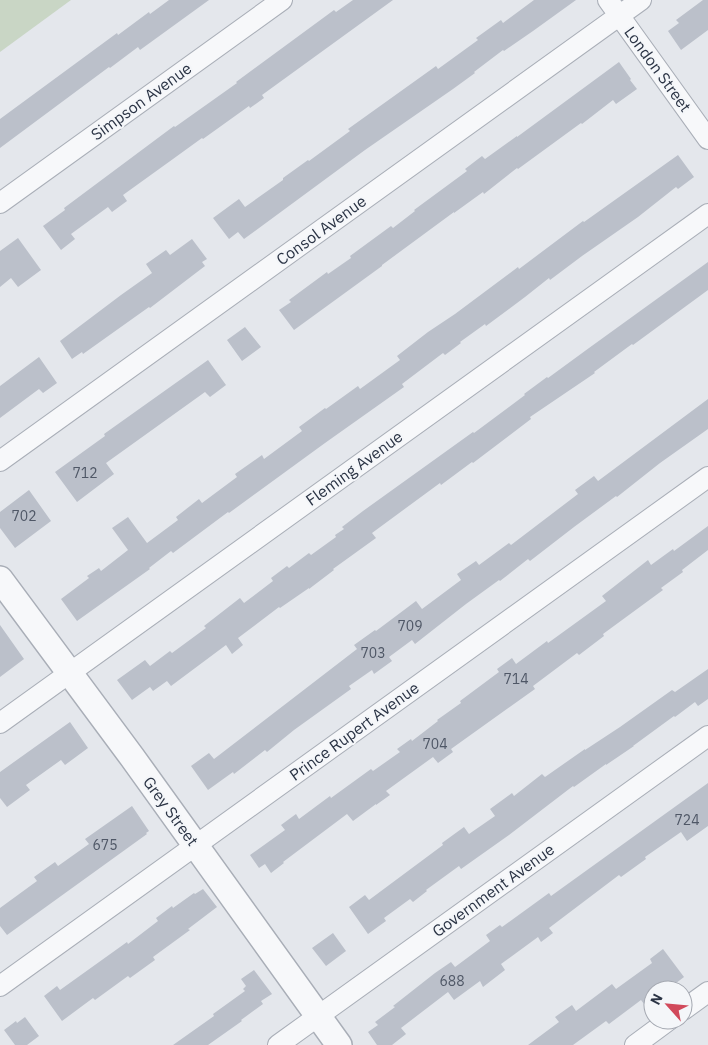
<svg xmlns="http://www.w3.org/2000/svg" width="708" height="1045" font-family="'IBM Plex Sans',sans-serif">
  <rect width="100%" height="100%" fill="#e4e7ec"/>
  <path fill="#c9d6c5" d="M0,0H71L0,52Z"/>
  <path fill="#bbc0ca" d="M169,0H209L140,50L138,47L110,68L109,67L0,148V119L117,33L118,35L149,12L150,14Z
    M353,0H393L262,95L264,98L250,108L249,106L203,139L202,138L173,159L123,195L127,201L112,212L108,207L71,234L75,239L61,250L43,226L65,210L64,208L174,126L175,127L237,83L236,82L334,10L336,12Z
    M534,0H576L533,31L504,51L503,50L474,72L475,73L453,89L365,150L244,239L238,232L229,239L213,218L239,199L245,207L283,180V178L308,160L309,161L350,131L348,129L436,66L438,69L478,40L476,38L501,20L503,23Z
    M703,0H708V30L681,50L668,31L679,23L676,20Z
    M619,62L631,79L630,80L637,89L616,104L613,100L582,124L581,123L518,169L517,168L484,194L483,192L454,213V212L382,265V266L294,330L279,310L291,302L289,300L327,272L328,274L351,258L350,256L391,226L393,228L415,211L414,210L467,171L465,169L482,156L485,159L517,136V137Z
    M678,155L694,177L678,189L676,187L638,217L582,256L550,280L549,278L525,297L486,326L485,324L460,342L461,343L445,355L443,353L402,384L404,387L325,443L229,513L228,512L173,553L171,551L149,568L150,569L77,621L61,599L89,578L87,576L99,568L101,571L128,550L112,528L128,517L147,543L178,520L176,517L199,499L202,503L237,477L235,474L262,455L264,459L302,431L299,427L325,408L326,409L358,386L360,389L400,360L397,356L428,332L455,314L518,267L519,269L583,221L584,222Z
    M18,238L41,270L18,287L11,278L0,287V251Z
    M192,239L207,259L202,262L205,266L150,308L149,307L83,354L82,352L72,359L60,341L121,295L152,273L146,264L166,250L170,255Z
    M708,262V290L633,345L632,344L594,372L595,373L530,417L531,419L473,463L472,462L441,485L440,483L372,533L376,538L333,569L334,570L309,589V588L280,608L279,607L238,638L243,645L232,654L226,645L171,686L167,681L153,691L150,687L132,700L117,680L145,660L150,666L170,651L172,653L206,628L204,626L240,598L244,603L273,581L271,578L287,566L289,568L309,553L311,555L336,537L335,535L344,529L342,527L363,511L473,432L474,433L525,395L524,394L547,377L548,378L589,348Z
    M245,327L261,347L242,361L227,340Z
    M39,357L57,383L43,393L39,389L0,418V386Z
    M208,360L226,385L210,397L205,392L106,463L114,474L77,502L55,472L105,436L104,434Z
    M708,399V429L660,463L617,497L616,496L574,527L530,561L528,559L500,581L499,580L466,604L415,644L412,640L389,657L392,661L374,674L372,670L349,686L351,689L294,730L267,752L265,750L234,774L233,772L208,790L191,766L209,753L214,759L357,649L354,645L375,630L376,631L416,601L422,609L461,580L457,574L476,561L479,565L509,543L511,545L578,494L575,490L594,476L598,481Z
    M29,490L51,521L15,548L0,528V512Z
    M708,526V550L682,570L683,572L661,588L663,590L603,634L604,636L579,655L577,653L533,686L535,689L451,749L453,752L438,763L433,757L386,791L390,795L376,805V804L353,821L347,814L283,862L284,863L271,873L265,864L259,868L250,855L285,830L281,825L296,814L299,819L330,796L331,798L371,769L373,771L400,752L397,749L411,739L412,741L438,721L437,720L461,703L460,701L499,672L497,669L512,658L516,664L547,641L548,643L606,601L602,596L648,560L651,565L673,549L674,551Z
    M0,625L24,659L0,677Z
    M708,669V699L698,706L695,702L675,717L674,716L633,746H634L606,765V764L574,787L573,786L509,835L461,869L459,866L426,890L427,891L413,902L410,899L384,918L386,921L368,934L349,907L365,895L369,900L443,845L442,843L464,827L469,834L495,816L490,809L512,793L514,796L542,774L545,777L585,749V750L620,727L672,690L675,692Z
    M70,722L88,748L65,765L61,760L26,785L30,790L7,807L0,798V772Z
    M708,783V826L687,841L681,832L645,857L646,859L621,877L619,875L549,928L553,933L541,942L538,937L501,964L505,970L483,987L480,981L454,1000L448,992L401,1028L406,1034L392,1045H377L368,1032L378,1025L375,1022L395,1007L393,1006L435,973L451,962L455,967L490,941L486,935L500,925L502,927L549,893L551,896Z
    M132,806L149,831L146,833L147,834L7,935L0,926V908L37,881L34,877L55,862L58,866L89,844L85,839Z
    M203,889L217,907L188,929L190,930L153,957L155,960L130,978L128,976L95,1000L93,998L62,1021L44,996L57,986L60,990L127,942L128,944L158,921L156,918L172,906L173,908L194,893L195,894Z
    M333,933L346,951L326,966L312,948Z
    M663,949L684,977L667,990H653V997L644,1004L641,1000L609,1024L606,1021L573,1045H528L559,1022L555,1017L572,1005L576,1011L612,984L616,989L652,963L650,959Z
    M254,970L272,994L261,1001L263,1004L241,1020L242,1021L208,1045H173L214,1016L213,1014L245,991L243,989L246,986L241,979Z
    M25,1017L39,1036L27,1045H15L4,1030L16,1021L17,1023Z"/>
  <g fill="none" stroke-linecap="round" stroke-linejoin="round">
    <g stroke="#a9aeb7" stroke-width="22">
      <path id="minor" d="M608,0L708,139
        M0,203L282,0
        M0,461L641,0
        M0,723L708,214
        M0,986L708,477
        M683,1010L708,992
        M278,1045L708,736
        M635,1045L669,1020"/>
    </g>
    <g stroke="#a9aeb7" stroke-width="28">
      <path id="tertiary" d="M0,579L132,757L339,1045"/>
    </g>
    <use href="#minor" stroke="#f7f8fa" stroke-width="20"/>
    <use href="#tertiary" stroke="#f7f8fa" stroke-width="25"/>
  </g>
  <g text-anchor="middle" dominant-baseline="central" stroke-width="4" stroke-linejoin="round" paint-order="stroke">
    <g font-size="14" fill="#4f5766">
      <text x="85" y="473">712</text>
      <text x="24" y="516">702</text>
      <text x="410" y="626">709</text>
      <text x="373" y="653">703</text>
      <text x="516" y="679">714</text>
      <text x="435" y="744">704</text>
      <text x="687" y="820">724</text>
      <text x="105" y="845">675</text>
      <text x="452" y="981">688</text>
    </g>
    <g font-size="16" fill="#2b3445" stroke="#f4f6f9">
      <text transform="translate(658 69) rotate(54)">London Street</text>
      <text transform="translate(141 101) rotate(-36)">Simpson Avenue</text>
      <text transform="translate(321 230) rotate(-36)">Consol Avenue</text>
      <text transform="translate(354 468) rotate(-36)">Fleming Avenue</text>
      <text transform="translate(354 731) rotate(-36)">Prince Rupert Avenue</text>
      <text transform="translate(171 811) rotate(54)">Grey Street</text>
      <text transform="translate(493 890) rotate(-36)">Government Avenue</text>
    </g>
  </g>
  <g transform="translate(668 1005) rotate(297)"><circle r="24" fill="#f4f6f9" stroke="#a4a8b1"/>
  <path d="M0-4L9 19L0 12L-9 19Z" fill="#d1495b"/>
  <text y="-8" font-size="14" font-weight="bold" text-anchor="middle" fill="#2b3445">N</text>
  </g>
</svg>
